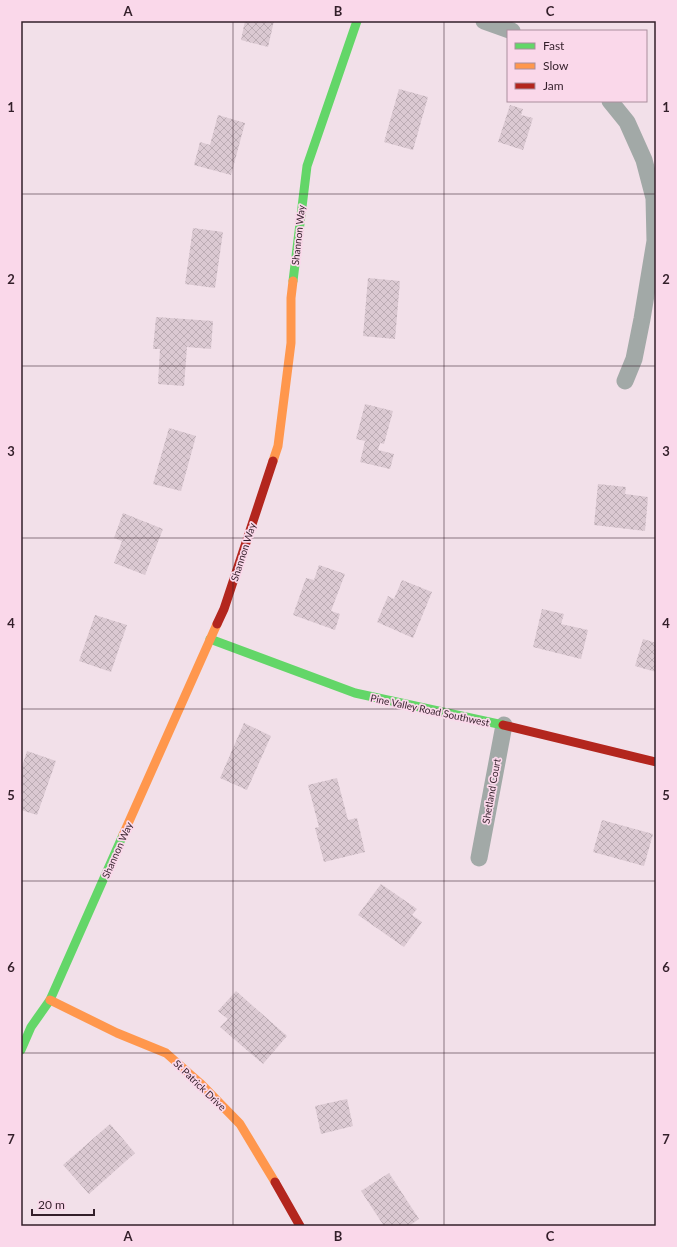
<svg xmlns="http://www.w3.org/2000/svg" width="677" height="1247" font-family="Lato,sans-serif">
  <defs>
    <pattern id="building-cross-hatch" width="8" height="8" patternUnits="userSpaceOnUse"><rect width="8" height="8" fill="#dbc9d2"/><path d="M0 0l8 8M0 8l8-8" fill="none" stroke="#bcacb4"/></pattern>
  </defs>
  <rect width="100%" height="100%" fill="#f2e0e9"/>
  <path fill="url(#building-cross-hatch)" d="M245,21H274L268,47L241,40Z
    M399,89L428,97L413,150L384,142Z
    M510,105L523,109L521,115L533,118L523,150L498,142Z
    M218,115L245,123L231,175L194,165L200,142L210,145Z
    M193,228L223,232L215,288L185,284Z
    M368,278L400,281L395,339L363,336Z
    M156,317L213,321L211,349L187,347L184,386L158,384L160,349H153Z
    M365,404L393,411L384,444L380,443L378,450L394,454L390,469L360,462L365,441L356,439Z
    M169,428L196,436L181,491L153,484Z
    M598,484L626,487L625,494L648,497L645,531L594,525Z
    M123,513L163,529L145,575L114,563L122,541L114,538Z
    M319,565L345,574L331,611L340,614L335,630L293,615L306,578L314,580Z
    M402,580L432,592L413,638L377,622L388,596L394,599Z
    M542,609L564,614L561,624L588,630L581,659L533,647Z
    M95,615L127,625L111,672L79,661Z
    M643,639L656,643V672L635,666Z
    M244,723L271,736L247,790L220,778Z
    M27,751L56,761L37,815L21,810V770Z
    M337,778L348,820L357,818L365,852L324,862L315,828L319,827L308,785Z
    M602,820L653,834L644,866L593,852Z
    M381,884L417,909L412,915L422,922L404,947L358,915Z
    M236,991L287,1036L263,1064L220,1027L228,1019L218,1011Z
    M347,1099L353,1126L321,1134L315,1106Z
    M110,1124L135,1153L89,1194L63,1165Z
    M389,1173L419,1219L409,1226H384L361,1191Z"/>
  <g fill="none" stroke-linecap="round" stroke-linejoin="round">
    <path stroke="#a2a9a7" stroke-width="17" d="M484,21L512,31
      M610,101L627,122L644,160L654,198L655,241L642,319L634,359L625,381
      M479,858L504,725"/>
    <path stroke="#63d668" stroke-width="9" d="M293,281L307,166L357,21
      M210,639L355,693L503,725
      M21,1050L31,1027L50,1000L123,835"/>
    <path stroke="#ff974d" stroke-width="9" d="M273,461L278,446L291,343V298L293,281
      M123,835L217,624
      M50,1000L117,1033L166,1053L200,1083L240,1124L275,1182"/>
    <path stroke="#b3261e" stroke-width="9" d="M217,624L224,609L273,461
      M503,725L656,762
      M275,1182L300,1226"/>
  </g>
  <path fill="none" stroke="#331f2a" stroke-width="1" stroke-opacity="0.55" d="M233,21V1226M444,21V1226M21,194H656M21,366H656M21,538H656M21,709H656M21,881H656M21,1053H656"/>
  <g text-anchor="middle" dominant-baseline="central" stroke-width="3.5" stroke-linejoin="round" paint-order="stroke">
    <g font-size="10" fill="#331f2a" stroke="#fad8ea">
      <text transform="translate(298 235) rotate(-84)">Shannon Way</text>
      <text transform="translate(243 552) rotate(-72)">Shannon Way</text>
      <text transform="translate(430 710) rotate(12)">Pine Valley Road Southwest</text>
      <text transform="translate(491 791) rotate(-80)">Shetland Court</text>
      <text transform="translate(117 850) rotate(-66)">Shannon Way</text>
      <text transform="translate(200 1085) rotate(44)">St Patrick Drive</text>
    </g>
  </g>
  <rect width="677" height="1247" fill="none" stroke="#fad8ea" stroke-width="44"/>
  <rect x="507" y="30" width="140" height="72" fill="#fad8ea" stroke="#aa8e9d"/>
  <rect x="515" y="43" width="20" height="6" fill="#63d668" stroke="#aa8e9d"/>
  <text x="543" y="50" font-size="12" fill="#331f2a">Fast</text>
  <rect x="515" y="63" width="20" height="6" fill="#ff974d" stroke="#aa8e9d"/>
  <text x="543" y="70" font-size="12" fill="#331f2a">Slow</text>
  <rect x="515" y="83" width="20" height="6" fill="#b3261e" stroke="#aa8e9d"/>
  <text x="543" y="90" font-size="12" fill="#331f2a">Jam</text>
  <path d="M32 1209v6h62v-6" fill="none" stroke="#331f2a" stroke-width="2"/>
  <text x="38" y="1209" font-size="12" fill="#331f2a" stroke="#fad8ea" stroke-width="3" paint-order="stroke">20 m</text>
  <rect x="22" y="22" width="633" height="1203" fill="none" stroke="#331f2a" stroke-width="1.5"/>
  <g font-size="13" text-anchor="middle" font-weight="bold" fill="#331f2a">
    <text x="128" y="16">A</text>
    <text x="338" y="16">B</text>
    <text x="550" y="16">C</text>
    <text x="11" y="112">1</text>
    <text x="666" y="112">1</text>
    <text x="11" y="284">2</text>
    <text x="666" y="284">2</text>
    <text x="11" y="456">3</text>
    <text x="666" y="456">3</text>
    <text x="11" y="628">4</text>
    <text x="666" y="628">4</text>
    <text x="11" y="800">5</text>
    <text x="666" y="800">5</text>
    <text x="11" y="972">6</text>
    <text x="666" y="972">6</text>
    <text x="11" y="1144">7</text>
    <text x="666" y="1144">7</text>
    <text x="128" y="1241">A</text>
    <text x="338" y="1241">B</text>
    <text x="550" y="1241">C</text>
  </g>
</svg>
